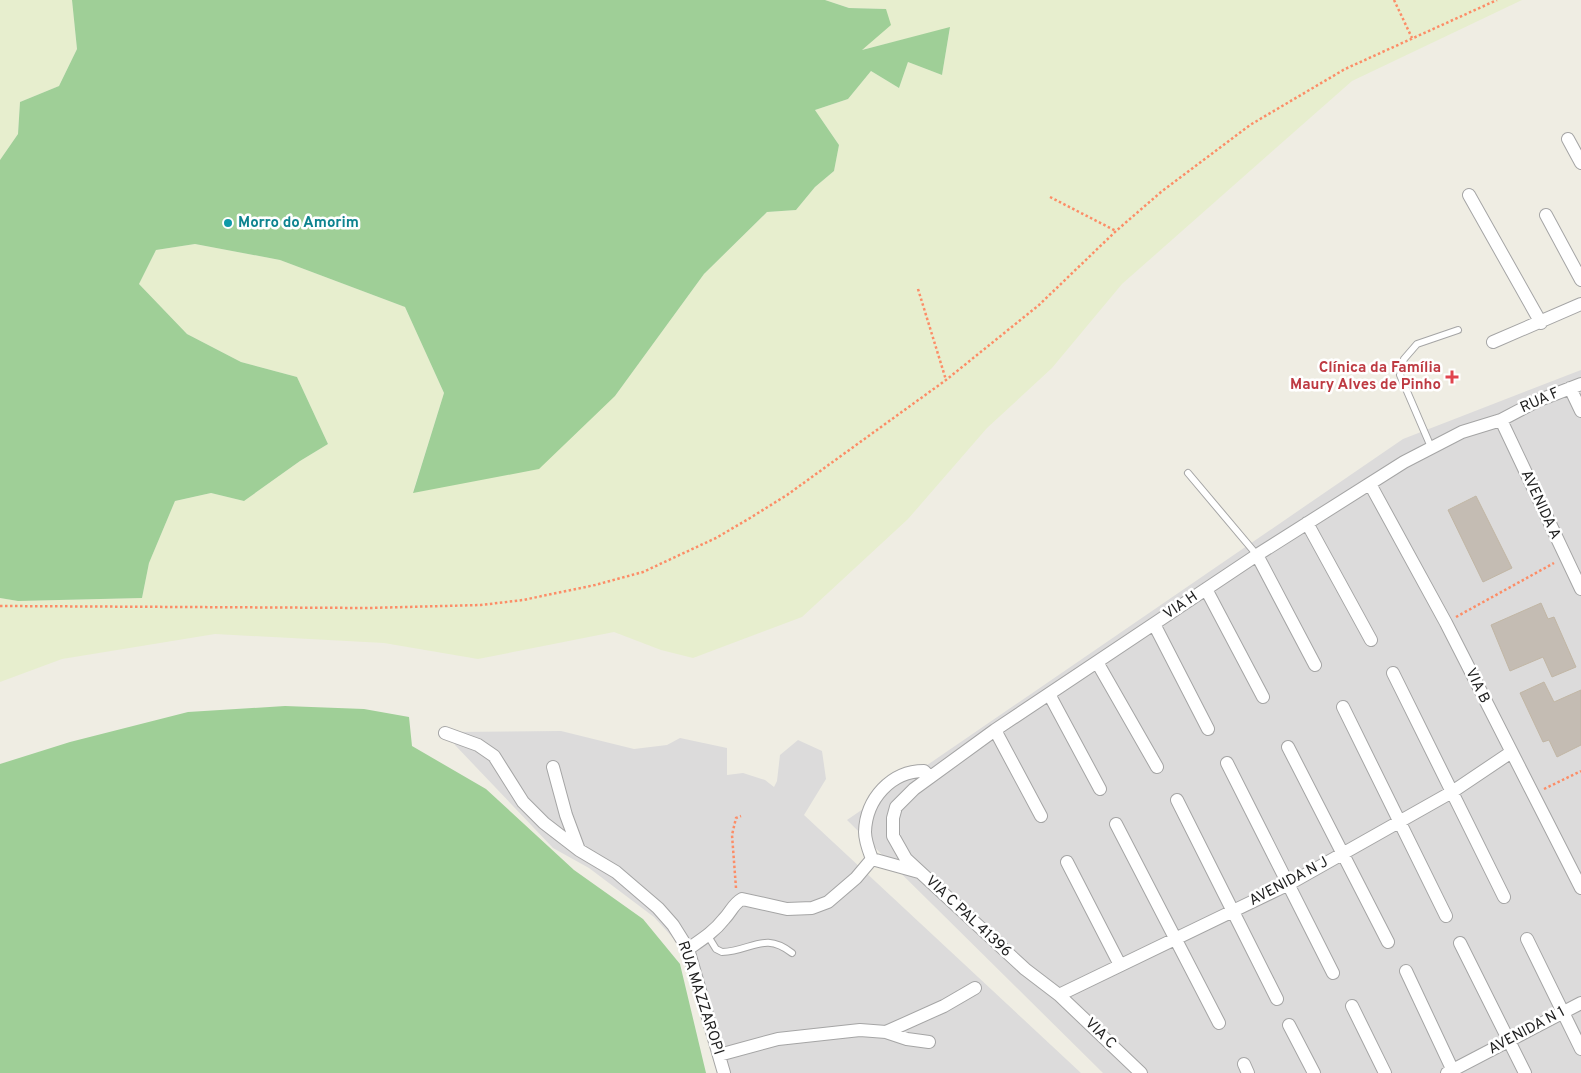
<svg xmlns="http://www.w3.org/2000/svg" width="1581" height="1073" font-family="Overpass,sans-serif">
  <rect width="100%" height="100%" fill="#efede3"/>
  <path fill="#dcdbdb" d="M1581,370V1073H1103L847,820L1403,439Z
    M561,731L634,749L667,745L680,738L727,748V775L743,773L765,780L774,787L777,781L780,755L798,740L822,751L826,779L804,815L1081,1073H718L685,951L654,917L589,868L553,848L455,745L452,732Z"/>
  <path fill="#e7eece" d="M0,0H72L77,49L59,86L20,102L18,134L0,160Z
    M825,0H1522L1352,81L1122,284L1052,368L987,428L908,519L802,617L693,658L661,650L614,632L478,659L384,643L215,634L62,659L0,682V598L18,601L142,598L149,563L175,501L211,493L244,501L300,461L328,444L297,377L241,362L187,334L139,284L156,250L195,244L280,260L405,307L444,393L413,492L615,396L704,274L767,212L796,210L815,187L834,171L839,145L815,110L848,99L871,71L899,88L908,62L942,75L950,28L861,50L886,9L849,8Z"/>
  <path fill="#9fcf97" d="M72,0H825L849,8L886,9L891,25L862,50L950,27L942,75L908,62L899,88L871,71L848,99L815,110L839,145L834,171L815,187L796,210L767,212L704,274L615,396L539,469L413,493L444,393L405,307L280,260L195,244L156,250L139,284L187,334L241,362L297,377L328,444L300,461L244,501L211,493L175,501L149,563L142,598L18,601L0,598V160L18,134L20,102L59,86L77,49Z
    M285,706L364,709L409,717L412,746L486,789L574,870L643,919L680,964L706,1073H0V764L70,742L188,712Z"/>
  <path fill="#c4bcb3" stroke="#c1b6a5" d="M1476,496L1512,568L1483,582L1448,510Z
    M1541,603L1548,619L1554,617L1576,667L1552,677L1543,657L1510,671L1491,625Z
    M1544,682L1554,702L1581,690V745L1557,757L1549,740L1543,742L1520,693Z"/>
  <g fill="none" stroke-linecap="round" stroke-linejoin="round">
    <g stroke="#a5a5a5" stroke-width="8">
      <path id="service" d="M1431,447L1400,375L1404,359L1417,344L1458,330
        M1188,473L1257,555
        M708,936L716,949L722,952C752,951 764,931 792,953"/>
    </g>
    <g stroke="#a5a5a5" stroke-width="14">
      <path id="minor" d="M1568,139L1581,163
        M1469,195L1541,323
        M1546,215L1581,280
        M1493,342L1581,304
        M1570,388L1581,411
        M1501,420L1581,589
        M1370,484L1446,623L1581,888
        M1307,523L1371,640
        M1257,555L1315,665
        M1206,589L1263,697
        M1154,624L1208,729
        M1097,662L1157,767
        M1393,673L1504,897
        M1049,694L1100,789
        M1343,707L1446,916
        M995,730L1041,816
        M445,733L478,745L494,756L523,802L544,823L579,850L616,872L658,908L673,925L688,949L724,1073
        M1288,747L1388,942
        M1227,763L1333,973
        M553,767L566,815L579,850
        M1177,800L1277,999
        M1116,824L1219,1023
        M872,859C869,851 865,841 865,832C866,799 891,771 924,771L930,777
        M1067,862L1120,965
        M1527,939L1581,1049
        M1460,943L1525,1073
        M688,949C701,940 714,932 724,919C731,912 733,904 742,899L787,909L812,908L828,902L856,878L872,859L919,872
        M1406,971L1454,1073
        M1059,995L1289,884L1452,792L1510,753
        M1352,1006L1385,1073
        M1289,1025L1314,1073
        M886,1032L944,1006L975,988
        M719,1055L778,1039L860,1030L886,1032L907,1039L929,1042
        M1244,1064L1248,1073
        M1141,1073L1059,995L1025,969L906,859L893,836V818L896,807L914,789L995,730L1257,555L1404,462L1462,432L1501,420L1537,401L1581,384
        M1447,1073L1581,1003"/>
    </g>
    <path stroke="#fc8d67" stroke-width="2.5" stroke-dasharray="2.5 2.5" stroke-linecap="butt" d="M1394,0L1412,38
      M1050,197L1116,231
      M918,289L946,380
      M0,606L368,608L481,605L523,600L595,585L643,572L716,538L750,518L787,495L946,380L1039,305L1116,231L1161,192L1250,125L1345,69L1497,0
      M1456,617L1554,563
      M1544,789L1581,771
      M736,888L732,835L736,818L741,816"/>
    <use href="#service" stroke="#fff" stroke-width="6"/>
    <use href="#minor" stroke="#fff" stroke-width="12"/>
  </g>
  <circle fill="#0f9aa8" stroke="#fff" stroke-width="2" cx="228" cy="223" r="5"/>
  <path fill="#e0444e" stroke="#fff" stroke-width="2" d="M1449.5 369.5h5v5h5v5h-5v5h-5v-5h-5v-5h5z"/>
  <g text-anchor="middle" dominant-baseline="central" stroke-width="5" stroke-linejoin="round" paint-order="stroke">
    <g font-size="15" font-weight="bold" fill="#0d838f" stroke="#fff" text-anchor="start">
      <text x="238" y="223">Morro do Amorim</text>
    </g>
    <g font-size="15" font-weight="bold" fill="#be3a42" stroke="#fff" text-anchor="end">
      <text x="1441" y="368">Clínica da Família<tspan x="1441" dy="17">Maury Alves de Pinho</tspan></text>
    </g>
    <g font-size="15" fill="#1e1e1e" stroke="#fff">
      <text transform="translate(1540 401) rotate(-24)">RUA F</text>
      <text transform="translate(1540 505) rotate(65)">AVENIDA A</text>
      <text transform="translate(1181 606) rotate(-34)">VIA H</text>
      <text transform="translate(1477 686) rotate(64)">VIA B</text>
      <text transform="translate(1289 882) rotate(-28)">AVENIDA N J</text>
      <text transform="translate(968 917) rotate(43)">VIA C PAL 41396</text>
      <text transform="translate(700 998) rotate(72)">RUA MAZZAROPI</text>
      <text transform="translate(1527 1031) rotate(-28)">AVENIDA N 1</text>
      <text transform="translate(1100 1034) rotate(44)">VIA C</text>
    </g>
  </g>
</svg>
